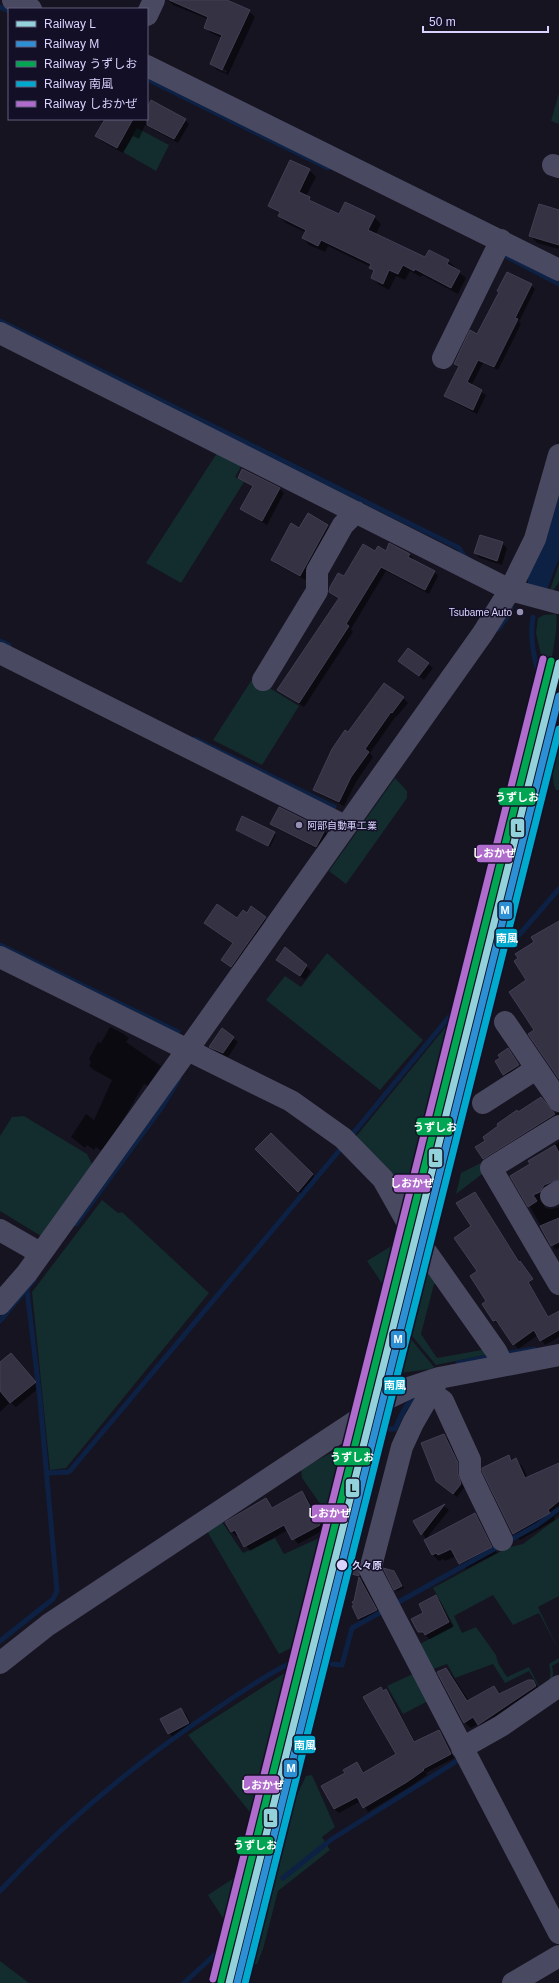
<svg xmlns="http://www.w3.org/2000/svg" width="559" height="1983" font-family="Helvetica,'Noto Sans JP',sans-serif">
  <rect width="100%" height="100%" fill="#161421"/>
  <path fill="#132c2d" d="M559,93V124L551,121Z
    M137,128L169,145L156,171L123,152Z
    M219,450L243,463L235,477L244,482L181,583L146,563Z
    M559,564V582L553,591L550,590Z
    M556,614C559,628 550,666 547,681L536,633L538,618L544,615Z
    M253,678L299,706L262,765L213,740Z
    M559,742V790H556C549,778 556,755 559,742Z
    M395,778L407,791V798L346,884L329,871Z
    M327,953L423,1040L380,1090L266,1000L285,976L301,987Z
    M466,1002L419,1197L413,1196L411,1209L354,1139Z
    M24,1116L87,1154L92,1164L41,1236L0,1211V1136L12,1117Z
    M487,1160L486,1171L456,1194L461,1173Z
    M102,1200L118,1213L122,1212L209,1293L66,1468L50,1470L32,1292Z
    M393,1245L405,1249L392,1298L367,1261Z
    M427,1271L440,1285L434,1284L421,1334L437,1358L487,1349L489,1354L436,1365L412,1336Z
    M410,1338L434,1367L431,1369L400,1373Z
    M336,1450L343,1455L328,1515L302,1478L301,1469Z
    M559,1517V1596L538,1607L559,1651L539,1613L513,1625L493,1595L454,1616L462,1633L476,1627L496,1655L498,1663L507,1677L529,1667L540,1688C551,1681 552,1676 549,1664L559,1658V1662L552,1666C555,1681 551,1682 541,1691L529,1671L505,1683L493,1664L455,1678L447,1664L428,1671L416,1646L454,1626L433,1588L507,1548L523,1544Z
    M222,1522L243,1553L275,1538L284,1554L328,1534L301,1643L279,1654L207,1531Z
    M294,1667L257,1821L188,1735Z
    M415,1673L430,1700L403,1714L387,1686Z
    M312,1775L335,1827L322,1837L330,1850L278,1891L263,1949L257,1964L250,1965L289,1811L306,1776Z
    M246,1870L234,1924L228,1926L208,1895Z
    M0,1961L29,1983H0Z"/>
  <path fill="#0d2144" d="M559,488V558L547,590L528,584V576Z"/>
  <path fill="#0007" fill-rule="evenodd" d="M168,0H229L249,11L255,17L228,75L217,70L211,64L222,38L211,33L205,27L208,19L173,5ZM217,66L227,71L226,73L217,68Z
    M147,110L185,120L189,124L178,143L145,125L139,139L133,136L123,153L103,142L96,136L104,123L96,119H147Z
    M309,170L316,177L306,196L316,205L339,216L374,217L381,224L376,234L426,258L448,261L455,267L454,269L466,278L458,294L422,275L421,277L410,271L405,280L396,276L389,290L378,284L372,278L375,272L371,267L328,246L325,252L309,245L303,238L305,232L286,223L279,216L280,214L269,206Z
    M559,211V249L537,243L531,236Z
    M531,285L535,289L519,322L521,324L498,370L483,363L471,386L486,395L477,414L450,400L445,396L459,368L455,364L478,335L500,292Z
    M243,470L280,489L284,493L267,525L241,509L253,487L239,478Z
    M327,525L332,530L305,580L276,564L272,560L299,529Z
    M502,543L507,548L502,565L480,558L475,553Z
    M376,552L409,554L414,559L413,561L434,571L438,576L429,594L386,571L351,629L353,632L304,707L278,690L340,599L330,591L344,578Z
    M428,664L433,668L424,680L404,665Z
    M403,698L408,703L397,716H396L370,753L373,757L356,782L344,806L319,794L314,790L348,734Z
    M272,823L324,831L329,835L321,851L276,828Z
    M237,830L274,833L276,835L270,847Z
    M251,908L270,923L236,971L227,964L234,944L206,923L237,919L247,914Z
    M285,948L311,971L305,980L278,960Z
    M110,1027L124,1034L129,1038L126,1042L161,1066L148,1086L144,1084L122,1122L126,1125L103,1152L96,1147L94,1150L87,1145L85,1148L71,1137L86,1114L94,1120L112,1080L94,1070L89,1066L91,1062L89,1059L98,1042L101,1043Z
    M222,1030L238,1042L228,1057L215,1051L211,1047Z
    M508,1050L523,1070L509,1079L496,1062Z
    M554,1113H559V1119L488,1163L484,1158Z
    M271,1134L317,1179L303,1196L256,1149Z
    M559,1142V1185L543,1202L545,1208L552,1209L559,1207V1248L556,1250L552,1245L512,1176L531,1165L529,1161Z
    M475,1193L524,1268L527,1280L550,1320H559V1337L545,1345L538,1335L518,1349L500,1324L499,1325L494,1321L483,1305L488,1302L478,1271L472,1226Z
    M16,1359L40,1387L16,1407L10,1402L0,1412V1364Z
    M444,1435L448,1439L461,1468V1479L464,1488L457,1497L441,1485Z
    M509,1456L513,1461L516,1460L522,1466L528,1478L559,1464V1513L554,1517L555,1520L520,1540L514,1534L484,1471Z
    M302,1493L307,1497L324,1530L298,1544L288,1530L250,1551L239,1535L236,1536L231,1531L266,1499L273,1508Z
    M444,1506L449,1510L426,1539L415,1521Z
    M475,1515L481,1521L497,1553L466,1569L456,1556L445,1561L443,1559L439,1561L433,1555Z
    M359,1563L361,1566V1577L353,1573Z
    M394,1572L404,1588L397,1591L395,1589Z
    M360,1579L364,1582L381,1615L363,1623L359,1619L353,1606Z
    M436,1596L440,1601L453,1627L430,1639L419,1631L425,1613Z
    M446,1669L452,1675L469,1701L494,1687L501,1694L533,1681L539,1687L485,1730L478,1724L471,1728L464,1722Z
    M381,1689L390,1695L415,1742L439,1732L443,1736L454,1758L426,1773L427,1775L411,1786L368,1812L361,1801L339,1813L334,1809L346,1774L357,1763L365,1773L397,1755Z
    M181,1709L186,1714L193,1728L174,1738L169,1733L162,1719Z"/>
  <g fill="none" stroke-linecap="round" stroke-linejoin="round">
    <path stroke="#0d2144" stroke-width="5" d="M0,7L9,11
      M147,79L328,168
      M500,253L559,284
      M0,321L459,548L464,556L467,558
      M533,617C528,643 538,671 544,696L559,700
      M498,629L508,616L511,607
      M0,641L9,645
      M195,739L334,807
      M519,935L559,889
      M0,945L178,1032
      M350,1137L468,994
      M76,1224L162,1107L179,1079
      M0,1321L34,1280
      M503,1354L534,1349
      M458,1363L493,1356
      M389,1429H395C401,1416 405,1404 417,1395
      M47,1473L69,1472L344,1145
      M508,1541L537,1525L559,1509
      M395,1604L501,1545
      M0,1641L53,1599L57,1591L40,1400L27,1290
      M332,1664L342,1665L352,1628L383,1611
      M283,1878L332,1839L460,1759
      M0,1891C66,1820 135,1763 216,1709C243,1691 270,1672 299,1659
      M184,1983L233,1938"/>
  </g>
  <path fill="#343243" stroke="#433f54" d="M169,0H227L250,10L222,70L210,64L222,35L204,28L208,17Z
    M151,100L186,119L174,139L147,125V108Z
    M105,119H133L117,148L95,136Z
    M290,160L310,169L299,192L310,197L309,200L339,214L345,202L375,216L368,230L425,257L429,250L449,260L447,264L460,271L451,288L415,269L414,271L403,265L398,274L389,270L383,284L371,278L374,270L369,268L371,264L321,240L318,246L302,238L306,230L278,216L280,212L268,206Z
    M539,204L559,210V245L529,236Z
    M507,272L532,284L515,318L518,319L494,367L478,360L467,382L482,390L473,410L444,396L459,366L454,364L470,330L477,334L499,292L497,291Z
    M242,469L280,488L262,521L240,509L253,486L238,478Z
    M308,513L328,525L300,576L271,560L291,523L299,528Z
    M480,535L503,542L497,561L474,553Z
    M389,543L410,554L408,557L435,571L425,590L381,567L346,624L349,626L299,703L277,690L339,598L329,592L330,587L338,573L344,576L363,544L375,551L378,546L386,551Z
    M408,648L429,663L419,676L398,661Z
    M384,683L404,697L392,713L391,712L365,749L369,752L351,777L339,802L313,790L332,749L345,730L348,732Z
    M279,807L325,830L316,847L270,824Z
    M242,816L275,832L268,846L236,830Z
    M217,904L237,918L243,910L247,913L251,906L266,917L231,967L221,960L233,943L204,923Z
    M559,921V1079L528,1034L534,1030L509,992L526,980L514,961L518,958L515,954L534,942L531,937Z
    M285,947L307,965L300,976L276,960Z
    M222,1028L234,1037L223,1053L209,1047Z
    M508,1048L519,1065L503,1075L495,1061L500,1058L498,1055Z
    M541,1097L555,1114L483,1159L475,1147L485,1141L483,1137L498,1126L497,1124L517,1110L518,1112Z
    M271,1133L313,1174L298,1192L255,1149Z
    M555,1145L559,1153V1179L544,1185L540,1192L533,1195L537,1201L528,1207L510,1176L530,1164L528,1161Z
    M475,1192L519,1262L520,1261L533,1279L528,1282L548,1317L559,1311V1330L540,1341L534,1330L513,1345L496,1320L493,1321L482,1304L486,1301L470,1276L477,1271L454,1238L471,1226L456,1203Z
    M559,1218V1242L551,1246L540,1226Z
    M11,1353L36,1382L10,1403L0,1391V1362Z
    M444,1434L458,1463V1474L461,1484L453,1494L436,1481L421,1443Z
    M509,1455L511,1461L516,1458L525,1478L559,1463V1501L548,1510L550,1513L513,1534L482,1471V1468Z
    M302,1491L320,1525L292,1540L284,1525L244,1547L235,1530L231,1532L225,1522L266,1498L272,1508Z
    M445,1504L421,1535L413,1521Z
    M475,1513L492,1547L459,1564L451,1549L438,1555L436,1553L432,1555L424,1540Z
    M355,1561L359,1562V1576L352,1574Z
    M383,1568L394,1571L402,1586L394,1590Z
    M359,1577L377,1610L358,1619L352,1606L354,1605L352,1602L354,1601Z
    M436,1595L449,1622L425,1635L423,1632H418L411,1619L423,1613L419,1604Z
    M446,1668L467,1701L494,1686L499,1694L528,1680H533L536,1686L478,1725L473,1717L464,1723L437,1672Z
    M381,1687L383,1691L386,1689L414,1742L439,1730L451,1754L423,1769L424,1770L407,1782L363,1808L357,1797L334,1809L321,1786L345,1773L343,1770L357,1762L363,1773L396,1754L363,1697Z
    M181,1708L189,1723L168,1734L160,1719Z"/>
  <g fill="none" stroke-linecap="round" stroke-linejoin="round">
    <path stroke="#4a4962" stroke-width="22" d="M13,0L31,9
      M147,15L154,0
      M147,66L559,270
      M553,165L559,167
      M0,333L510,590L559,603
      M443,358L501,240
      M0,653L345,826
      M263,680L317,591V571L343,525L356,512
      M0,957L291,1101L343,1138L383,1179L415,1236L496,1351L503,1365
      M505,1022L559,1101
      M483,1103L536,1069
      M559,1126L491,1168L559,1284
      M551,1196L559,1191
      M0,1230L40,1253
      M0,1304L27,1273L188,1049L483,633L510,590L535,539L559,455
      M559,1355L439,1378L413,1423L402,1447L370,1570L559,1933
      M430,1392L443,1401L470,1460V1474L502,1540
      M0,1663L48,1625L356,1421L386,1399L409,1388L439,1378
      M462,1748L501,1726L559,1686
      M513,1983L559,1956"/>
    <g stroke="#130f26" stroke-width="10">
      <path id="rail-1" d="M229,1983L559,663"/>
    </g>
    <g stroke="#130f26" stroke-width="10">
      <path id="rail-2" d="M237,1983L559,696"/>
    </g>
    <g stroke="#130f26" stroke-width="10">
      <path id="rail-3" d="M221,1981L551,661"/>
    </g>
    <g stroke="#130f26" stroke-width="10">
      <path id="rail-4" d="M245,1983L559,729"/>
    </g>
    <g stroke="#130f26" stroke-width="10">
      <path id="rail-5" d="M213,1979L543,659"/>
    </g>
    <use href="#rail-1" stroke="#93d2da" stroke-width="7"/>
    <use href="#rail-2" stroke="#2d90d5" stroke-width="7"/>
    <use href="#rail-3" stroke="#00a651" stroke-width="7"/>
    <use href="#rail-4" stroke="#00a9ce" stroke-width="7"/>
    <use href="#rail-5" stroke="#b06ccc" stroke-width="7"/>
  </g>
  <g fill="#9591b1" stroke="#130f26" stroke-width="1.5">
    <circle cx="520" cy="612" r="4"/>
    <circle cx="299" cy="825" r="4"/>
  </g>
  <circle fill="#d9d4ff" stroke="#130f26" stroke-width="1.5" cx="342" cy="1565" r="6"/>
  <g text-anchor="middle" dominant-baseline="central" stroke-width="3" stroke-linejoin="round" paint-order="stroke">
    <g font-size="10" fill="#d9d4ff" stroke="#130f26" text-anchor="end">
      <text x="512" y="612">Tsubame Auto</text>
      <text x="307" y="825" text-anchor="start">阿部自動車工業</text>
    </g>
    <g font-size="10" font-weight="bold" fill="#d9d4ff" stroke="#130f26" text-anchor="start">
      <text x="352" y="1565">久々原</text>
    </g>
  </g>
  <g stroke="#130f26" stroke-width="1.5">
    <rect x="498" y="787" width="38" height="19" rx="4" fill="#00a651"/>
    <rect x="510" y="818" width="15" height="20" rx="4" fill="#93d2da"/>
    <rect x="476" y="844" width="37" height="19" rx="4" fill="#b06ccc"/>
    <rect x="498" y="901" width="15" height="19" rx="4" fill="#2d90d5"/>
    <rect x="495" y="928" width="23" height="20" rx="4" fill="#00a9ce"/>
    <rect x="416" y="1117" width="37" height="19" rx="4" fill="#00a651"/>
    <rect x="428" y="1148" width="15" height="20" rx="4" fill="#93d2da"/>
    <rect x="393" y="1174" width="38" height="19" rx="4" fill="#b06ccc"/>
    <rect x="390" y="1330" width="16" height="19" rx="4" fill="#2d90d5"/>
    <rect x="383" y="1376" width="23" height="19" rx="4" fill="#00a9ce"/>
    <rect x="333" y="1447" width="38" height="19" rx="4" fill="#00a651"/>
    <rect x="345" y="1478" width="15" height="20" rx="4" fill="#93d2da"/>
    <rect x="311" y="1504" width="37" height="19" rx="4" fill="#b06ccc"/>
    <rect x="293" y="1735" width="23" height="19" rx="4" fill="#00a9ce"/>
    <rect x="283" y="1759" width="15" height="19" rx="4" fill="#2d90d5"/>
    <rect x="243" y="1775" width="37" height="19" rx="4" fill="#b06ccc"/>
    <rect x="263" y="1808" width="15" height="20" rx="4" fill="#93d2da"/>
    <rect x="236" y="1836" width="38" height="19" rx="4" fill="#00a651"/>
  </g>
  <g font-size="11" text-anchor="middle" font-weight="bold" fill="#fff">
    <text x="517" y="801">うずしお</text>
    <text x="494" y="857">しおかぜ</text>
    <text x="505" y="914">M</text>
    <text x="507" y="942">南風</text>
    <text x="435" y="1131">うずしお</text>
    <text x="412" y="1187">しおかぜ</text>
    <text x="398" y="1343">M</text>
    <text x="395" y="1389">南風</text>
    <text x="352" y="1461">うずしお</text>
    <text x="329" y="1517">しおかぜ</text>
    <text x="305" y="1749">南風</text>
    <text x="291" y="1772">M</text>
    <text x="262" y="1789">しおかぜ</text>
    <text x="255" y="1849">うずしお</text>
  </g>
  <g font-size="11" text-anchor="middle" font-weight="bold" fill="#111">
    <text x="518" y="832">L</text>
    <text x="435" y="1162">L</text>
    <text x="353" y="1492">L</text>
    <text x="270" y="1822">L</text>
  </g>
  <rect x="8" y="8" width="140" height="112" fill="#130f26" stroke="#625e7d"/>
  <rect x="16" y="21" width="20" height="6" fill="#93d2da" stroke="#625e7d"/>
  <text x="44" y="28" font-size="12" fill="#d9d4ff">Railway L</text>
  <rect x="16" y="41" width="20" height="6" fill="#2d90d5" stroke="#625e7d"/>
  <text x="44" y="48" font-size="12" fill="#d9d4ff">Railway M</text>
  <rect x="16" y="61" width="20" height="6" fill="#00a651" stroke="#625e7d"/>
  <text x="44" y="68" font-size="12" fill="#d9d4ff">Railway うずしお</text>
  <rect x="16" y="81" width="20" height="6" fill="#00a9ce" stroke="#625e7d"/>
  <text x="44" y="88" font-size="12" fill="#d9d4ff">Railway 南風</text>
  <rect x="16" y="101" width="20" height="6" fill="#b06ccc" stroke="#625e7d"/>
  <text x="44" y="108" font-size="12" fill="#d9d4ff">Railway しおかぜ</text>
  <path d="M423 26v6h125v-6" fill="none" stroke="#d9d4ff" stroke-width="2"/>
  <text x="429" y="26" font-size="12" fill="#d9d4ff" stroke="#130f26" stroke-width="3" paint-order="stroke">50 m</text>
</svg>
